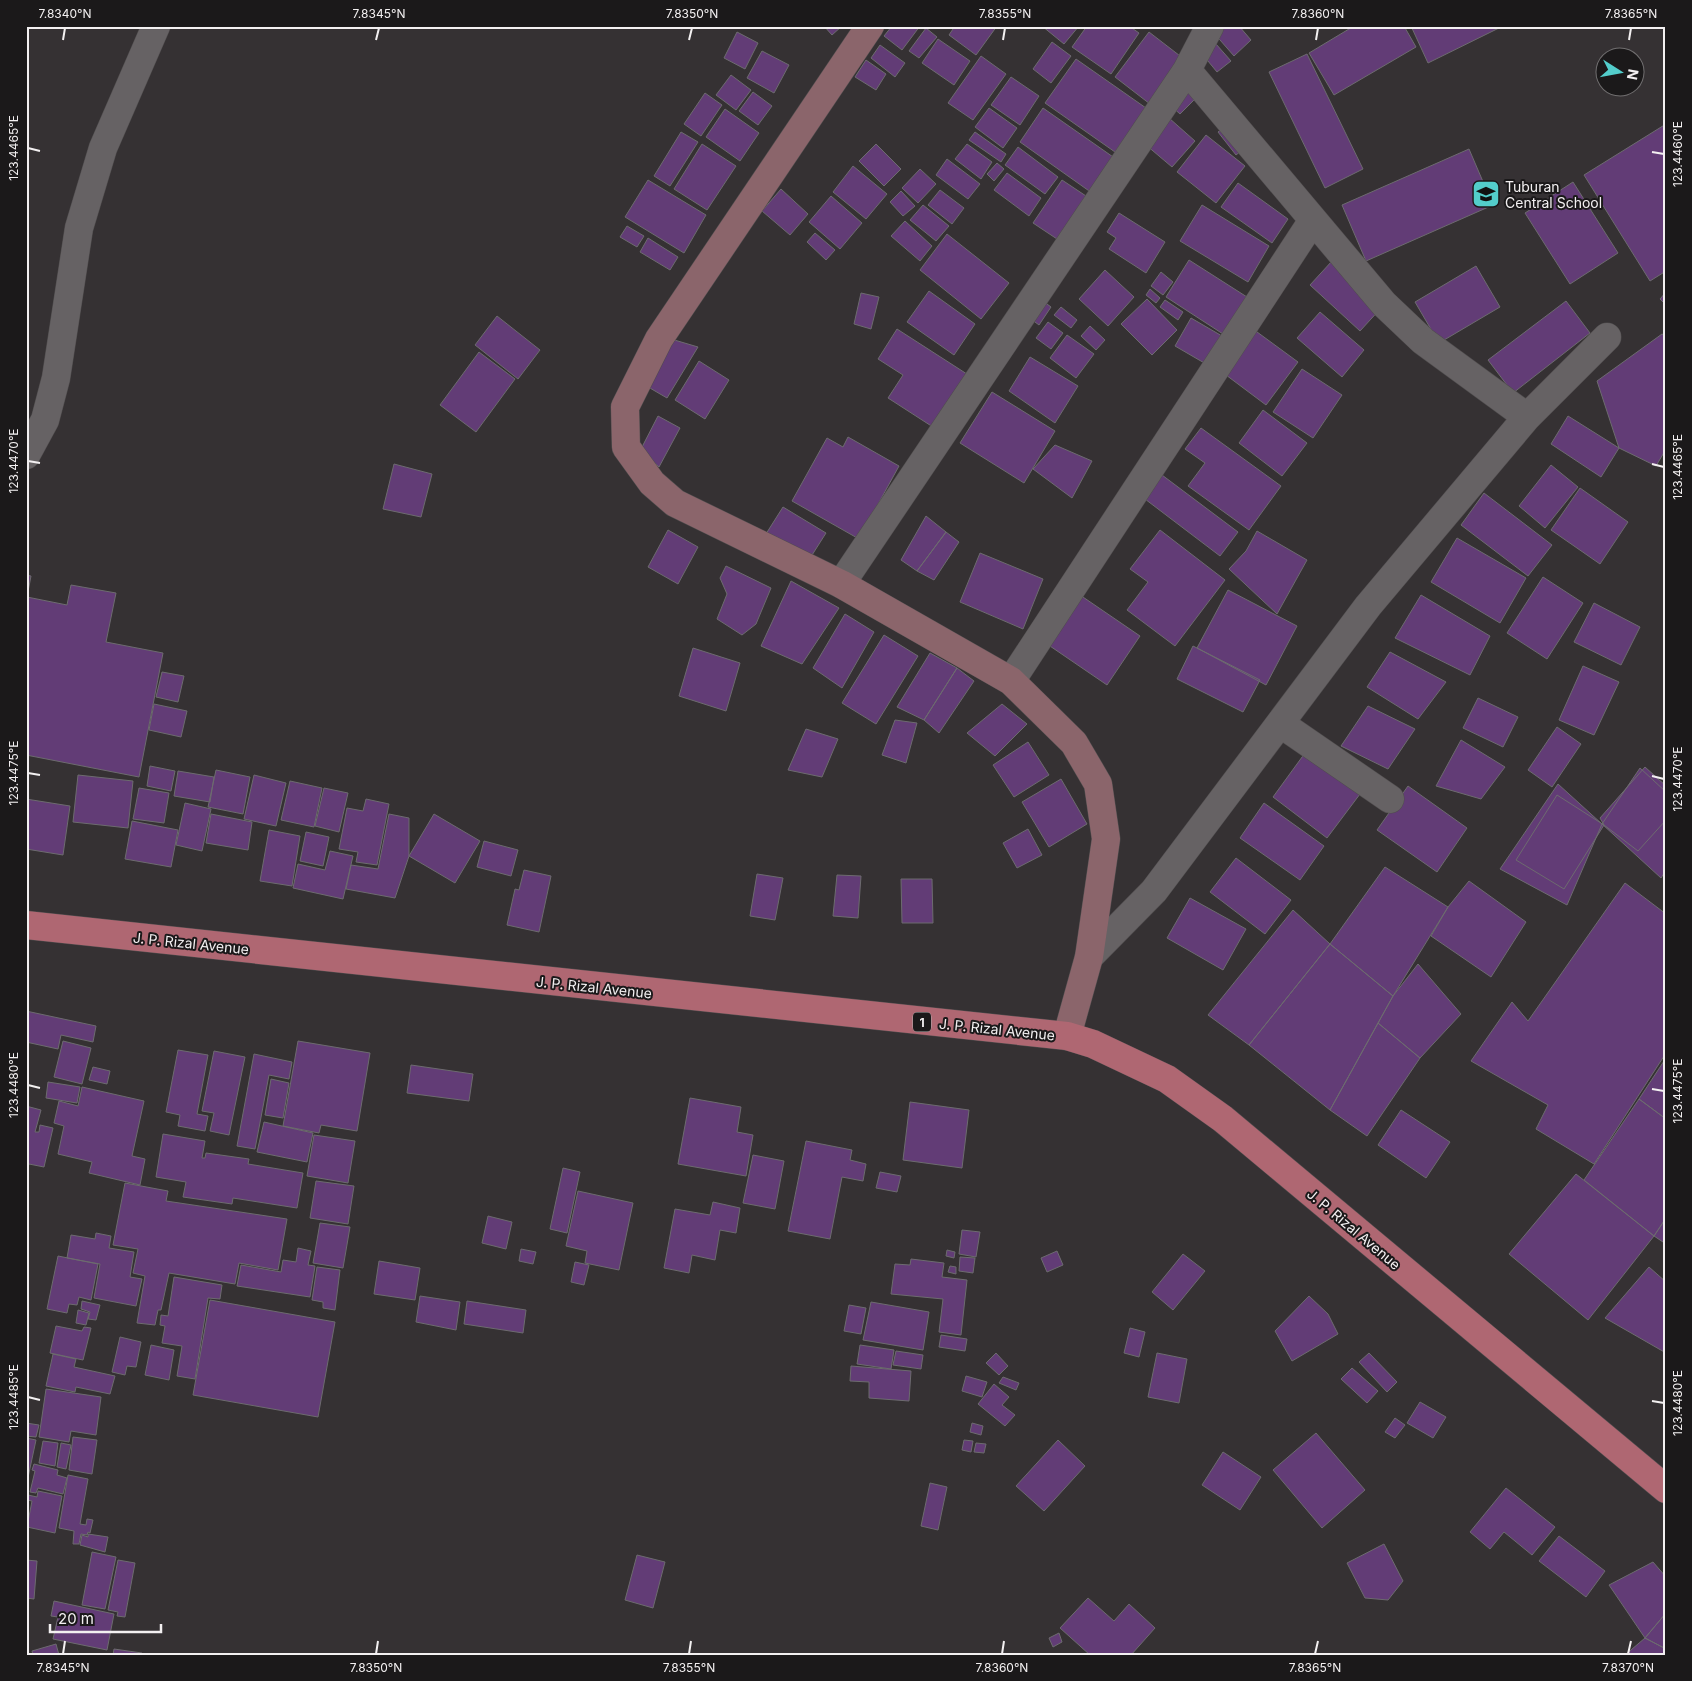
<svg xmlns="http://www.w3.org/2000/svg" width="1692" height="1681" font-family="Inter,sans-serif">
  <rect width="100%" height="100%" fill="#353133"/>
  <path fill="#623c76" stroke="#6d6b6f" d="M824,26H842L832,35Z
    M892,26H920L902,50L884,36Z
    M955,26H997L976,55L949,35Z
    M1042,26H1079L1064,44Z
    M1087,26H1129L1139,33L1111,74L1072,47Z
    M1219,26H1239L1251,40L1234,56L1213,32Z
    M1354,26H1404L1416,47L1334,95L1309,53Z
    M1411,26H1503L1428,63Z
    M926,28L937,37L919,58L909,51Z
    M737,32L758,43L745,69L724,58Z
    M1149,32L1184,59L1150,104L1115,77Z
    M938,39L970,61L954,85L922,63Z
    M1052,42L1071,56L1051,83L1033,69Z
    M1216,44L1231,61L1217,72L1203,55Z
    M880,45L905,63L895,77L871,58Z
    M762,51L789,65L774,93L747,78Z
    M1307,54L1363,169L1325,188L1269,72Z
    M981,56L1006,74L973,120L948,103Z
    M1076,59L1146,108L1115,152L1045,103Z
    M866,60L886,74L876,90L855,77Z
    M731,75L751,90L736,110L716,95Z
    M1011,77L1039,96L1020,125L991,105Z
    M1187,86L1197,97L1180,114L1169,104Z
    M753,92L772,106L758,125L739,111Z
    M705,93L722,105L701,136L684,124Z
    M989,108L1017,128L1003,148L975,127Z
    M1043,108L1116,159L1092,193L1020,142Z
    M725,109L759,133L740,161L706,137Z
    M1169,118L1195,141L1172,167L1146,145Z
    M1228,124L1246,147L1236,155L1218,132Z
    M1666,124V271L1650,281L1584,175Z
    M681,132L698,142L670,186L654,176Z
    M975,132L1006,154L1001,162L969,140Z
    M1206,135L1245,166L1216,203L1177,172Z
    M702,144L736,166L707,210L674,189Z
    M876,144L901,169L884,186L859,161Z
    M967,144L992,162L981,179L955,159Z
    M1018,147L1058,177L1045,194L1005,165Z
    M1469,149L1493,205L1366,261L1342,205Z
    M947,159L980,184L968,199L936,175Z
    M997,163L1004,169L994,181L987,174Z
    M853,166L887,194L866,219L833,192Z
    M920,169L936,184L918,203L902,188Z
    M1007,173L1041,198L1029,216L994,190Z
    M648,180L706,215L684,253L625,217Z
    M1062,180L1089,198L1060,241L1033,223Z
    M1573,182L1618,253L1570,284L1525,213Z
    M1238,183L1288,219L1272,243L1221,207Z
    M781,189L808,214L790,235L762,211Z
    M940,190L964,208L952,224L928,205Z
    M901,191L915,206L903,216L890,202Z
    M831,196L862,223L840,249L809,222Z
    M923,205L949,226L936,241L910,220Z
    M1202,205L1269,246L1248,282L1180,241Z
    M1119,213L1165,242L1146,273L1109,249L1116,238L1107,232Z
    M905,221L932,246L920,261L891,236Z
    M627,226L644,236L637,247L620,237Z
    M815,233L835,250L826,260L807,242Z
    M947,234L1009,283L981,319L920,270Z
    M648,238L678,257L670,270L640,252Z
    M1189,260L1247,297L1223,334L1166,297Z
    M1332,261L1382,307L1360,331L1310,285Z
    M1476,266L1500,307L1439,343L1415,302Z
    M1105,270L1134,297L1108,326L1079,299Z
    M1161,272L1173,282L1163,295L1151,286Z
    M1150,289L1160,298L1156,303L1146,295Z
    M929,291L975,324L954,355L907,322Z
    M1666,292V305L1660,299Z
    M861,293L879,297L871,329L854,324Z
    M1039,298L1051,307L1039,325L1027,316Z
    M1147,299L1177,330L1152,355L1121,324Z
    M1165,300L1183,312L1178,320L1160,307Z
    M1566,301L1590,333L1513,393L1488,360Z
    M1061,307L1077,320L1071,328L1054,315Z
    M1320,312L1364,350L1342,377L1297,338Z
    M497,316L540,350L518,379L475,345Z
    M1191,318L1222,336L1206,364L1175,346Z
    M1048,322L1063,333L1051,349L1036,338Z
    M1090,326L1105,340L1096,350L1081,336Z
    M897,329L970,376L936,429L888,398L903,375L878,359Z
    M1253,329L1298,362L1266,405L1222,372Z
    M1662,334L1666,336V449L1656,466L1619,448L1597,381Z
    M1067,335L1094,354L1076,378L1050,358Z
    M671,339L698,347L667,398L643,384Z
    M479,352L515,379L476,432L440,405Z
    M1030,357L1078,386L1055,423L1009,391Z
    M699,361L729,380L705,419L675,400Z
    M1302,369L1342,395L1313,438L1273,412Z
    M992,392L1055,431L1024,483L960,443Z
    M1263,410L1307,443L1282,476L1239,443Z
    M658,416L680,428L659,467L641,449Z
    M1568,416L1619,448L1601,477L1551,444Z
    M1201,428L1281,486L1249,530L1188,486L1205,463L1185,449Z
    M848,437L899,466L859,539L792,501L827,438L843,447Z
    M1055,445L1092,461L1072,498L1033,469Z
    M394,464L432,474L421,517L383,509Z
    M1551,465L1578,487L1545,528L1519,506Z
    M1158,472L1238,532L1220,556L1141,496Z
    M1580,488L1628,522L1600,564L1551,530Z
    M1484,493L1552,545L1528,576L1461,525Z
    M783,507L826,533L807,563L764,537Z
    M926,516L946,532L917,571L901,560Z
    M668,530L698,547L678,584L648,567Z
    M1160,530L1225,580L1175,646L1127,610L1148,582L1130,569Z
    M1257,531L1307,560L1277,614L1229,569L1246,551Z
    M946,532L959,542L934,580L917,571Z
    M1457,538L1526,578L1500,623L1431,582Z
    M980,553L1043,579L1023,629L960,602Z
    M726,566L771,588L756,624L742,635L717,619L727,594L720,578Z
    M26,575L31,576L27,597L67,605L71,585L116,593L106,642L163,653L139,777L26,755Z
    M1543,577L1583,603L1547,659L1507,633Z
    M791,581L839,608L802,664L761,646Z
    M1228,590L1297,626L1266,685L1197,648Z
    M1080,595L1140,636L1107,685L1047,644Z
    M1421,595L1490,636L1470,675L1395,638Z
    M1594,603L1640,627L1621,665L1574,642Z
    M845,614L874,632L842,688L813,668Z
    M884,635L918,656L876,724L842,703Z
    M1193,646L1260,680L1243,712L1177,679Z
    M693,648L740,663L726,711L679,696Z
    M1390,652L1446,682L1418,719L1367,687Z
    M930,653L957,668L924,720L897,707Z
    M1583,666L1619,682L1594,735L1559,720Z
    M957,668L974,681L939,733L924,720Z
    M162,672L184,676L178,702L156,697Z
    M1478,698L1518,717L1503,747L1463,728Z
    M154,704L187,711L181,737L149,730Z
    M1002,704L1027,724L995,756L967,733Z
    M1368,706L1415,729L1388,769L1341,746Z
    M895,720L917,723L906,763L882,755Z
    M1557,727L1581,744L1552,787L1528,770Z
    M806,729L838,739L822,777L788,770Z
    M1461,740L1505,767L1481,799L1436,786Z
    M1028,742L1049,775L1014,797L993,765Z
    M1305,753L1360,794L1327,838L1273,797Z
    M150,766L175,771L171,791L147,786Z
    M1645,767L1666,786V820L1638,851L1604,825L1600,818Z
    M1640,768L1666,792V870L1661,878L1602,824Z
    M216,770L250,777L243,814L208,807Z
    M178,771L214,777L210,802L174,796Z
    M78,775L133,781L128,828L73,822Z
    M254,775L286,783L276,826L244,819Z
    M1061,779L1087,824L1049,847L1022,802Z
    M290,781L322,788L314,827L281,820Z
    M1558,784L1602,824L1567,905L1500,869Z
    M1408,786L1467,828L1437,872L1377,830Z
    M139,788L169,793L164,823L133,819Z
    M324,788L348,793L339,832L315,826Z
    M1557,795L1604,825L1564,889L1516,860Z
    M26,799L70,806L63,855L26,849Z
    M366,799L389,804L377,865L356,862L358,852L339,849L347,808L363,811Z
    M185,803L211,809L202,851L176,845Z
    M1264,803L1324,846L1300,880L1240,838Z
    M211,814L252,822L248,850L206,843Z
    M389,814L409,818V856L395,898L346,889L351,865L378,869Z
    M434,814L480,841L455,883L409,856Z
    M132,821L178,830L171,867L125,859Z
    M1028,829L1042,855L1017,868L1003,843Z
    M269,830L300,836L292,886L260,881Z
    M306,832L329,837L323,866L300,861Z
    M484,841L518,850L511,876L477,867Z
    M330,851L353,856L343,899L293,888L298,864L325,870Z
    M1236,858L1291,900L1265,934L1210,892Z
    M1385,867L1448,907L1393,996L1330,944Z
    M524,870L551,876L539,932L507,925L515,889L519,890Z
    M757,874L783,878L775,920L750,916Z
    M837,875L861,876L858,918L833,916Z
    M901,879H932L933,923H902Z
    M1469,881L1526,922L1491,977L1431,936L1448,907Z
    M1625,883L1666,914V1053L1594,1164L1536,1129L1548,1105L1471,1061L1512,1002L1528,1021Z
    M1190,898L1246,929L1223,970L1167,938Z
    M1293,910L1330,944L1249,1045L1208,1015Z
    M1330,944L1393,996L1330,1110L1249,1045Z
    M1418,964L1461,1014L1420,1058L1378,1023L1393,996Z
    M26,1011L96,1026L93,1042L61,1035L58,1049L26,1042Z
    M1378,1023L1420,1058L1367,1136L1330,1110Z
    M63,1041L91,1048L82,1084L54,1077Z
    M298,1041L370,1053L357,1131L321,1125L319,1133L283,1126Z
    M178,1050L208,1055L197,1114L208,1116L205,1131L178,1126L180,1115L166,1112Z
    M214,1051L245,1057L229,1135L210,1131L214,1113L202,1111Z
    M254,1054L292,1062L289,1079L269,1075L255,1149L237,1146Z
    M1666,1058V1119L1639,1099Z
    M411,1065L473,1074L469,1101L407,1093Z
    M93,1067L110,1071L107,1084L89,1080Z
    M271,1079L289,1083L283,1118L265,1115Z
    M48,1082L80,1087L77,1103L46,1098Z
    M82,1087L144,1101L132,1156L145,1159L140,1185L89,1173L92,1162L58,1154L64,1126L54,1123L59,1101L78,1106Z
    M690,1098L741,1107L737,1132L753,1135L746,1176L678,1164Z
    M1639,1099L1666,1119V1218L1654,1236L1584,1180Z
    M910,1102L969,1110L962,1168L903,1160Z
    M26,1106L41,1110L35,1132H39L40,1125L53,1128L44,1167L29,1164L27,1171Z
    M1401,1110L1450,1142L1426,1178L1378,1145Z
    M264,1122L313,1133L307,1162L257,1152Z
    M163,1134L205,1141L202,1158H205L206,1153L249,1159L248,1164L303,1173L297,1208L233,1198L232,1204L183,1197L186,1182L156,1177Z
    M314,1135L355,1141L348,1183L307,1176Z
    M806,1141L852,1150L850,1160L866,1164L863,1181L842,1177L830,1239L788,1231Z
    M753,1155L784,1161L775,1209L743,1203Z
    M563,1168L580,1172L567,1233L550,1229Z
    M880,1172L901,1176L897,1192L876,1188Z
    M1576,1174L1654,1236L1588,1320L1509,1254Z
    M316,1181L354,1186L348,1224L310,1218Z
    M125,1183L168,1191L166,1201L287,1219L278,1270L239,1263L235,1284L169,1273L161,1310H158L155,1325L137,1323L145,1276L133,1273L138,1249L113,1245Z
    M578,1191L633,1203L619,1270L585,1263L587,1251L566,1246Z
    M713,1202L740,1208L736,1233L720,1230L715,1260L692,1255L689,1273L664,1268L675,1209L710,1215Z
    M488,1216L512,1222L506,1249L482,1243Z
    M1666,1218V1244L1654,1236Z
    M320,1223L350,1227L343,1268L313,1263Z
    M962,1230L980,1232L976,1257L959,1254Z
    M96,1233L111,1236L109,1248L134,1252L130,1277L142,1279L136,1306L94,1298L100,1264L67,1258L71,1235L95,1239Z
    M298,1248L311,1251L308,1265L315,1266L310,1297L237,1286L241,1265L281,1272L283,1260L296,1262Z
    M521,1249L536,1252L533,1264L519,1261Z
    M947,1250L955,1252L954,1258L946,1256Z
    M1057,1251L1063,1265L1047,1272L1041,1258Z
    M1183,1254L1205,1271L1173,1310L1152,1292Z
    M58,1256L98,1264L91,1300L79,1297L77,1305L69,1304L67,1313L47,1309Z
    M960,1257L975,1258L973,1273L959,1271Z
    M911,1259L944,1263L942,1277L967,1280L961,1335L939,1332L943,1299L891,1294L895,1264L910,1265Z
    M379,1261L420,1268L415,1300L374,1294Z
    M575,1262L589,1265L584,1285L571,1282Z
    M950,1266L956,1267V1274L948,1272Z
    M317,1267L340,1270L335,1310L323,1308V1302L312,1300Z
    M1649,1267L1666,1282V1353L1605,1318Z
    M174,1277L222,1285L220,1299L208,1298L195,1379L177,1376L182,1346L162,1343L165,1326L160,1325L161,1315L168,1316Z
    M420,1296L460,1302L456,1330L416,1322Z
    M1309,1296L1328,1314L1338,1334L1292,1361L1275,1331Z
    M210,1300L335,1322L318,1417L193,1395Z
    M82,1301L100,1305L96,1320L88,1319L90,1312L81,1309Z
    M467,1301L526,1310L523,1333L464,1324Z
    M871,1302L929,1312L923,1350L863,1340Z
    M849,1305L866,1308L861,1334L844,1331Z
    M78,1310L89,1313L86,1325L76,1323Z
    M56,1326L82,1331L84,1327L91,1328L83,1360L50,1353Z
    M1130,1328L1145,1332L1139,1357L1124,1353Z
    M941,1335L967,1339L965,1351L939,1347Z
    M120,1337L141,1342L136,1367L127,1366L125,1375L112,1372Z
    M151,1345L174,1350L169,1380L145,1375Z
    M860,1345L894,1350L891,1369L857,1364Z
    M896,1351L923,1355L921,1369L893,1365Z
    M996,1353L1008,1366L999,1375L986,1363Z
    M1157,1353L1187,1359L1179,1403L1148,1397Z
    M1369,1353L1397,1382L1387,1392L1359,1362Z
    M53,1354L76,1359L74,1367L115,1376L110,1394L76,1387L75,1392L46,1386Z
    M851,1366L911,1371L909,1401L869,1398V1382L850,1381Z
    M1352,1368L1378,1391L1367,1403L1341,1379Z
    M966,1376L987,1382L982,1397L962,1391Z
    M1003,1377L1019,1383L1016,1390L999,1383Z
    M994,1384L1009,1397L1002,1405L1015,1415L1005,1426L978,1404Z
    M46,1389L101,1397L96,1435L71,1431L69,1442L39,1437Z
    M1420,1402L1446,1417L1433,1438L1407,1423Z
    M1395,1418L1405,1425L1395,1438L1385,1432Z
    M26,1423L39,1425L36,1437L26,1436Z
    M972,1423L983,1426L981,1435L970,1432Z
    M1316,1433L1365,1490L1322,1528L1273,1470Z
    M73,1437L97,1440L92,1474L69,1470Z
    M26,1438L36,1440L26,1487Z
    M964,1440L973,1441L971,1452L962,1450Z
    M1058,1440L1085,1466L1044,1511L1016,1486Z
    M43,1441L58,1443L55,1466L39,1463Z
    M61,1443L71,1445L66,1469L57,1467Z
    M976,1443L986,1444L984,1453L974,1452Z
    M1223,1452L1261,1477L1240,1510L1202,1485Z
    M34,1464L58,1470L57,1475L67,1478L63,1494L38,1488L36,1493L30,1492L35,1471L32,1470Z
    M68,1475L88,1479L80,1524L86,1525L87,1519L93,1520L90,1533L88,1532L87,1535L81,1534L79,1544H73L74,1531L59,1528Z
    M930,1483L947,1487L938,1530L921,1526Z
    M1506,1488L1555,1527L1532,1555L1504,1532L1490,1549L1470,1532Z
    M38,1491L62,1496L55,1533L27,1527L32,1501L27,1500L28,1495L37,1497Z
    M88,1534L108,1537L105,1552L80,1545L82,1535L88,1537Z
    M1559,1536L1605,1571L1586,1597L1539,1561Z
    M1384,1544L1403,1581L1388,1600L1365,1598L1347,1563Z
    M92,1552L116,1557L105,1609L82,1605Z
    M637,1555L665,1562L653,1608L625,1600Z
    M26,1560L37,1561L34,1599L26,1598Z
    M118,1560L135,1563L125,1617L117,1616L118,1612L108,1610Z
    M1653,1562L1666,1577V1613L1645,1638L1609,1585Z
    M1088,1598L1114,1621L1129,1604L1155,1628L1131,1655H1090L1060,1628Z
    M54,1601L114,1614L107,1650L53,1639L58,1617L51,1616Z
    M1666,1613V1649L1645,1638Z
    M1059,1633L1062,1642L1053,1647L1049,1638Z
    M1645,1638L1666,1649V1655H1625Z
    M56,1644L59,1655H33L32,1651Z
    M114,1649L142,1653V1655H113Z"/>
  <g fill="none" stroke-linecap="round" stroke-linejoin="round">
    <g stroke="#504d4e" stroke-width="29">
      <path id="street" d="M1187,70L1384,304L1423,341L1527,417
        M26,455L45,420L56,378L79,228L103,148L156,26
        M841,584L1187,70L1210,26
        M1011,681L1313,220
        M1281,724L1390,799
        M1089,957L1154,891L1368,606L1527,417L1607,337"/>
    </g>
    <g stroke="#504d4e" stroke-width="29">
      <path id="secondary" d="M870,26L659,339L625,407L626,447L652,483L675,503L841,584L1011,681L1074,743L1098,784L1106,839L1089,957L1067,1036"/>
    </g>
    <g stroke="#504d4e" stroke-width="29">
      <path id="primary" d="M26,925L1067,1036L1093,1044L1167,1079L1223,1119L1666,1489"/>
    </g>
    <use href="#street" stroke="#666264" stroke-width="28"/>
    <use href="#secondary" stroke="#8b656b" stroke-width="28"/>
    <use href="#primary" stroke="#af6772" stroke-width="28"/>
  </g>
  <path fill="none" stroke="#f3f0f1" stroke-width="2" d="M63,40L65,28M376,40L379,28M689,40L692,28M1003,40L1005,28M1316,40L1318,28M1629,40L1631,28M28,148L40,151M1652,152L1664,154M28,461L40,463M1652,464L1664,467M28,773L40,775M1652,776L1664,779M28,1085L40,1088M1652,1089L1664,1091M28,1397L40,1400M1652,1401L1664,1403M63,1654L65,1641M376,1654L378,1641M689,1654L691,1641M1002,1654L1004,1641M1315,1654L1318,1641M1628,1654L1631,1641"/>
  <defs>
    <g id="school-square" transform="scale(1.4375)"><rect x="-9" y="-9" width="18" height="18" rx="4" fill="#53cdcb" stroke="#1b191a"/><path d="M0-5L7-2L0 1L-7-2ZM-4 1L0 2.5L4 1V4Q0 6-4 4Z" fill="#111"/></g>
  </defs>
  <g fill-rule="evenodd">
    <use href="#school-square" x="1486" y="194"/>
  </g>
  <g text-anchor="middle" dominant-baseline="central" stroke-width="4" stroke-linejoin="round" paint-order="stroke">
    <rect fill="#1b191a" stroke="#b2b0b0" stroke-width="1" x="913" y="1012.5" width="18" height="19" rx="4"/>
    <g font-size="12" font-weight="bold" fill="#f3f0f1">
      <text x="922" y="1022">1</text>
    </g>
    <g font-size="14" fill="#f3f0f1" stroke="#1b191a" text-anchor="start">
      <text x="1505" y="186">Tuburan<tspan x="1505" dy="16">Central School</tspan></text>
    </g>
    <g font-size="14" fill="#f3f0f1" stroke="#1b191a">
      <text transform="translate(191 943) rotate(6)">J. P. Rizal Avenue</text>
      <text transform="translate(594 987) rotate(6)">J. P. Rizal Avenue</text>
      <text transform="translate(997 1029) rotate(6)">J. P. Rizal Avenue</text>
      <text transform="translate(1354 1229) rotate(40)">J. P. Rizal Avenue</text>
    </g>
  </g>
  <rect width="1692" height="1681" fill="none" stroke="#1b191a" stroke-width="55"/>
  <g transform="translate(1620 72) rotate(101)"><circle r="24" fill="#1b191a" stroke="#716f70"/>
  <path d="M0-4L9 19L0 12L-9 19Z" fill="#53cdcb"/>
  <text y="-8" font-size="14" font-weight="bold" text-anchor="middle" fill="#f3f0f1">N</text>
  </g>
  <path d="M50 1624v8h111v-8" fill="none" stroke="#f3f0f1" stroke-width="2.5"/>
  <text x="58" y="1624" font-size="15" fill="#f3f0f1" stroke="#1b191a" stroke-width="4" paint-order="stroke">20 m</text>
  <rect x="28" y="28" width="1636" height="1626" fill="none" stroke="#f3f0f1" stroke-width="2"/>
  <g font-size="12" text-anchor="middle" fill="#f3f0f1">
    <text x="65" y="18">7.8340°N</text>
    <text x="379" y="18">7.8345°N</text>
    <text x="692" y="18">7.8350°N</text>
    <text x="1005" y="18">7.8355°N</text>
    <text x="1318" y="18">7.8360°N</text>
    <text x="1631" y="18">7.8365°N</text>
    <text transform="translate(14 148) rotate(-90)" y="4">123.4465°E</text>
    <text transform="translate(1678 154) rotate(-90)" y="4">123.4460°E</text>
    <text transform="translate(14 461) rotate(-90)" y="4">123.4470°E</text>
    <text transform="translate(1678 467) rotate(-90)" y="4">123.4465°E</text>
    <text transform="translate(14 773) rotate(-90)" y="4">123.4475°E</text>
    <text transform="translate(1678 779) rotate(-90)" y="4">123.4470°E</text>
    <text transform="translate(14 1085) rotate(-90)" y="4">123.4480°E</text>
    <text transform="translate(1678 1091) rotate(-90)" y="4">123.4475°E</text>
    <text transform="translate(14 1397) rotate(-90)" y="4">123.4485°E</text>
    <text transform="translate(1678 1403) rotate(-90)" y="4">123.4480°E</text>
    <text x="63" y="1672">7.8345°N</text>
    <text x="376" y="1672">7.8350°N</text>
    <text x="689" y="1672">7.8355°N</text>
    <text x="1002" y="1672">7.8360°N</text>
    <text x="1315" y="1672">7.8365°N</text>
    <text x="1628" y="1672">7.8370°N</text>
  </g>
</svg>
